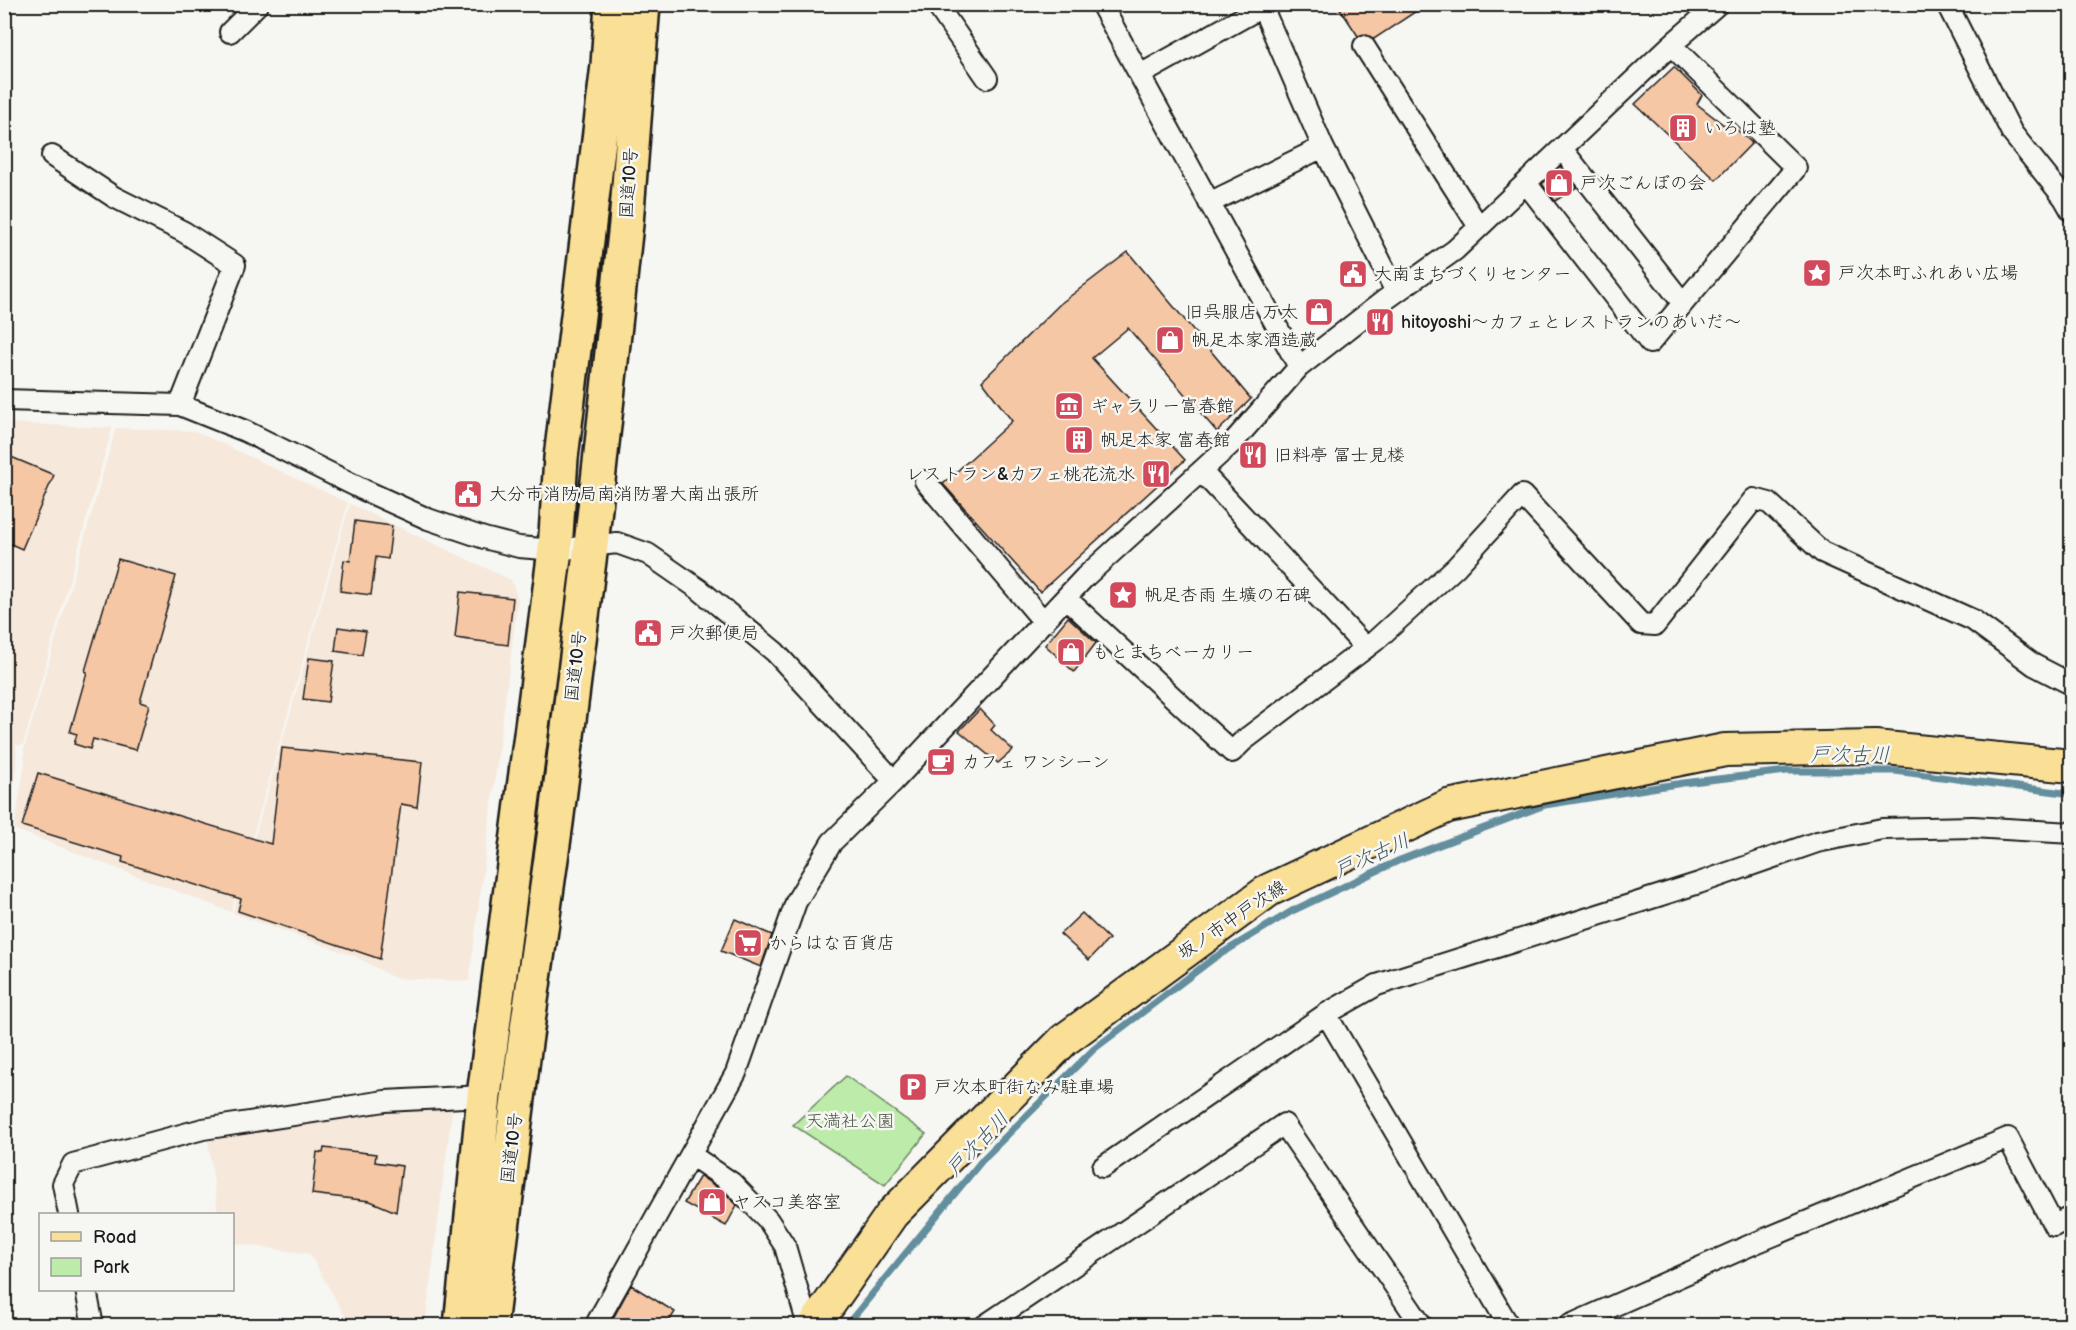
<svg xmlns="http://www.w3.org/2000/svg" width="2076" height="1330" font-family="'Balsamiq Sans','Klee One',sans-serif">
  <rect width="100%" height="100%" fill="#f6f6f2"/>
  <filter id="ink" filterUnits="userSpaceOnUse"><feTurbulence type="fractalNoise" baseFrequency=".0167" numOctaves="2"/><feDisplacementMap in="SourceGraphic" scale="12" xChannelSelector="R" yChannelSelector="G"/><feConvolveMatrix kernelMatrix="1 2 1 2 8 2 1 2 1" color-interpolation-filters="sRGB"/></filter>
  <g filter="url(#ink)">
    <path fill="#f6e8db" d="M5,423L112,428L23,745H16L17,765L8,828L5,826Z
      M116,428L195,431L348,503L231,912L14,829L25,763L24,750Z
      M350,504L511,580L518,599L469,981L394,978L357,957L233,913Z
      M452,1109L425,1325H350L310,1254L233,1243L232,1214H218L208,1140L368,1114Z"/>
    <path fill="#bdebaa" stroke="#6c8463" stroke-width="1.5" d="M846,1076L926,1134L885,1185L793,1125Z"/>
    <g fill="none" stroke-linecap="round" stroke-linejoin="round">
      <path stroke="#638e9e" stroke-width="7" d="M846,1326L984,1158L1094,1049L1214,958L1292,911L1400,860L1545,805L1683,783L1787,771H1895L2072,794"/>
    </g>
    <path fill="#f5c7a5" stroke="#1c1c1c" stroke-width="1.5" d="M1337,4H1427L1374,39L1364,34L1358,36Z
      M1674,67L1702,95L1697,104L1724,125L1728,122L1752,143L1716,180L1635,104Z
      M1560,166L1577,187L1555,201L1542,184Z
      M1128,252L1251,399L1217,432L1128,328L1092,358L1185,460L1040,592L943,484L1012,421L982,381L1060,304Z
      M4,454L54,475L22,549L4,541Z
      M355,521L392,526L388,559L376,557L371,595L340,591L344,560L350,561Z
      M118,559L176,576L140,702L149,705L136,750L93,739L90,749L74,744L77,734L70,732L87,672L85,671Z
      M460,592L513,598L508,645L455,638Z
      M1068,617L1096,643L1074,672L1045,645Z
      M338,627L366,631L362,655L335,651Z
      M309,658L334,661L328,702L303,699Z
      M980,709L995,725L991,730L1013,750L998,763L959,731Z
      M282,748L422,762L417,807L401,804L380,959L238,911L241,899L122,862L123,857L22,826L38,773L271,844Z
      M1082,913L1109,939L1089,960L1060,934Z
      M735,919L772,935L761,967L721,951Z
      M324,1148L376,1154L375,1162L402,1166L396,1212L370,1201L312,1194L317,1152L323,1153Z
      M700,1176L724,1192L737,1205L726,1226L684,1203Z
      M631,1285L675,1312L666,1326H609Z"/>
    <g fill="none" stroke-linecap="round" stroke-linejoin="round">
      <g stroke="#1c1c1c" stroke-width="24">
        <path id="minor" d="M936,4L987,78
          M1101,4L1299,367
          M1261,4L1323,147L1396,292
          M1947,4L2012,133L2064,198L2072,212
          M230,32L258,4
          M1364,46L1479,227
          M1140,75L1262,7
          M1562,149L1682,302
          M52,156L114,197L184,232L235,265L180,405
          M1526,183L1650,343L1796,168L1671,45
          M1209,203L1323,147
          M4,400L180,405L245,431L364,490L428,519L484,538L519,547L555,550L617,543L648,554L700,590L775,652L894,781
          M1201,471L1366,648
          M925,481L1044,622
          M1066,598L1232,752L1243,741L1375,641L1456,567L1522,495L1641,624L1655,625L1754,499L1769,503L1822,552L1973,620L2034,665L2067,682L2072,681
          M1326,1014L1509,1326
          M691,1155L732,1183L768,1220L785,1246L808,1326
          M1103,1167L1326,1014L1377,985L1699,883L1817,842L1882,829L1973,827L2072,833
          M69,1214L63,1184L73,1164L203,1129L385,1101L484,1096
          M86,1290L93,1326
          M595,1326L736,1073L796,902L832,842L894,781L1085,577L1234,441L1299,367L1385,300L1455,250L1671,45L1718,4
          M984,1326L1284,1124L1422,1326
          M1568,1326L1753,1244L2008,1138L2054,1226L2072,1216"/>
      </g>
      <g stroke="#1c1c1c" stroke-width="36">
        <path id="primary" d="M814,1326L892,1214L1064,1040L1269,890L1448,806L1725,750L1875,747L2072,766"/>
      </g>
      <g stroke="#1c1c1c" stroke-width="38">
        <path id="trunk" d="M461,1326L484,1096L555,550L561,458L608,65L612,4
          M490,1326L524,1050L556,823L591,545L626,224L643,4"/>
      </g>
      <use href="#minor" stroke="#f6f6f2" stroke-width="20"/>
      <use href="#primary" stroke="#fadf96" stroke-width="32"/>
      <use href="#trunk" stroke="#fadf96" stroke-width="33"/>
    </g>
  </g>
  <defs>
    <g id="building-square" transform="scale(1.5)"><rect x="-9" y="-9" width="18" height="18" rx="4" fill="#d1495b" stroke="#f6f6f2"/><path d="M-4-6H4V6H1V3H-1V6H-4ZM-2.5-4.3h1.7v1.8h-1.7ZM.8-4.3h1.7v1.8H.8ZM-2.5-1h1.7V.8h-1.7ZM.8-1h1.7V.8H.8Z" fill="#fff"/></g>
    <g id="shop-square" transform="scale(1.5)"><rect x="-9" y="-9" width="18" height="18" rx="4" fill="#d1495b" stroke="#f6f6f2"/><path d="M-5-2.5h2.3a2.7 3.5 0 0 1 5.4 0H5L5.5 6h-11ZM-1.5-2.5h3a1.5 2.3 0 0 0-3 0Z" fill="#fff"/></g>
    <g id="sight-square" transform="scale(1.5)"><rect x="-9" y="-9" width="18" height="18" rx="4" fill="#d1495b" stroke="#f6f6f2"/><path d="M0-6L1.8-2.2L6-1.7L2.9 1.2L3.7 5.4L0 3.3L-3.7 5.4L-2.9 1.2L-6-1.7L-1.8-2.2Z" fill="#fff"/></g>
    <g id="civic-square" transform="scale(1.5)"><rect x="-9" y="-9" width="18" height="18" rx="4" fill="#d1495b" stroke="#f6f6f2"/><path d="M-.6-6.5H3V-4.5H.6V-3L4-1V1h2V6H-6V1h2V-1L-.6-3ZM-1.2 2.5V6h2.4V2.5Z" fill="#fff"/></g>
    <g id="restaurant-square" transform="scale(1.5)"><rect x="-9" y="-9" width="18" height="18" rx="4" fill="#d1495b" stroke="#f6f6f2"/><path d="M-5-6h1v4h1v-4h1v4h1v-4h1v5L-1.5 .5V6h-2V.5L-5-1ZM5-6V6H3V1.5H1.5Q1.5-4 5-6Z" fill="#fff"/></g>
    <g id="museum-square" transform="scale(1.5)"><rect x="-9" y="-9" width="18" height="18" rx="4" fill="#d1495b" stroke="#f6f6f2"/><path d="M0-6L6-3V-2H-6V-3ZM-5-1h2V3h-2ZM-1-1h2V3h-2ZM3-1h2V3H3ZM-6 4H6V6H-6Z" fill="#fff"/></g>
    <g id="cafe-square" transform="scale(1.5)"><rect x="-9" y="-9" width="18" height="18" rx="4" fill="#d1495b" stroke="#f6f6f2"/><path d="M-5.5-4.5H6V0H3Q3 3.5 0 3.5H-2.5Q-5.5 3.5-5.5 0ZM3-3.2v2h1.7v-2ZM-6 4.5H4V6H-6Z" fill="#fff"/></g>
    <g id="supermarket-square" transform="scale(1.5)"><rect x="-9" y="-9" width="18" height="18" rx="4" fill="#d1495b" stroke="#f6f6f2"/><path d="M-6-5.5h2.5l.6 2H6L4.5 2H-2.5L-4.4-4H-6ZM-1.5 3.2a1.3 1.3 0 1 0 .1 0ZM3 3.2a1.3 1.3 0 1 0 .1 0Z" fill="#fff"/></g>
    <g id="parking-square" transform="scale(1.5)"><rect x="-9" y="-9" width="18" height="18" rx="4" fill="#d1495b" stroke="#f6f6f2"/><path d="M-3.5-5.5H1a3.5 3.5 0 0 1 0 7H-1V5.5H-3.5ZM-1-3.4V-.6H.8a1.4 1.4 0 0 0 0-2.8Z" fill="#fff"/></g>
  </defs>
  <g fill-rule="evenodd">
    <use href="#building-square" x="1683" y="128"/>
    <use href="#shop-square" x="1559" y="183"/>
    <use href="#sight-square" x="1817" y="273"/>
    <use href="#civic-square" x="1353" y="274"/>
    <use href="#shop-square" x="1319" y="312"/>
    <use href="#restaurant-square" x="1380" y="322"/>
    <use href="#shop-square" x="1170" y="340"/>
    <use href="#museum-square" x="1069" y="406"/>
    <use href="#building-square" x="1079" y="440"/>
    <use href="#restaurant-square" x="1253" y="455"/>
    <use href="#restaurant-square" x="1156" y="474"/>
    <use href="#civic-square" x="468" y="494"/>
    <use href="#sight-square" x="1123" y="595"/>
    <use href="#civic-square" x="648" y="633"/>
    <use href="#shop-square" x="1071" y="652"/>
    <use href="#cafe-square" x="941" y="762"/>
    <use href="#supermarket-square" x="748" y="943"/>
    <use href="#parking-square" x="913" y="1087"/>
    <use href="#shop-square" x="712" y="1202"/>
  </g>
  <g text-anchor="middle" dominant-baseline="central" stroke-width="5" stroke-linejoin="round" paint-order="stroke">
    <g font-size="18" fill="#1c1c1c" stroke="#f6f6f2" text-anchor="start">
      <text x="1704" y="128">いろは塾</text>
      <text x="1580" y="183">戸次ごんぼの会</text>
      <text x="1838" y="273">戸次本町ふれあい広場</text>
      <text x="1374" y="274">大南まちづくりセンター</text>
      <text x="1298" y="312" text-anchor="end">旧呉服店 万太</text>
      <text x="1401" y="322">hitoyoshi～カフェとレストランのあいだ～</text>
      <text x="1191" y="340">帆足本家酒造蔵</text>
      <text x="1090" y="406">ギャラリー富春館</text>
      <text x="1100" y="440">帆足本家 富春館</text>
      <text x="1274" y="455">旧料亭 冨士見楼</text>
      <text x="1135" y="474" text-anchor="end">レストラン&amp;カフェ桃花流水</text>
      <text x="489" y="494">大分市消防局南消防署大南出張所</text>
      <text x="1144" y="595">帆足杏雨 生壙の石碑</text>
      <text x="669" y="633">戸次郵便局</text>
      <text x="1092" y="652">もとまちベーカリー</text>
      <text x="962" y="762">カフェ ワンシーン</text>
      <text x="769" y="943">からはな百貨店</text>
      <text x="934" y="1087">戸次本町街なみ駐車場</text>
      <text x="733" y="1202">ヤスコ美容室</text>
    </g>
    <g font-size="18" fill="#1c1c1c" stroke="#f6f6f2">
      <text transform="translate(629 183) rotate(-86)">国道10号</text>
      <text transform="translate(576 666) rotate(-83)">国道10号</text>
      <text transform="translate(1232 920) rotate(-34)">坂ノ市中戸次線</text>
      <text transform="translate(512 1148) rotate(-83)">国道10号</text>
    </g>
    <g font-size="18" fill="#4c5a47" stroke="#f6f6f2">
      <text x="850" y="1121">天満社公園</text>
    </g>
    <g font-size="20" font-style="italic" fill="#40555d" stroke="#f6f6f2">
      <text x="1850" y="755">戸次古川</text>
      <text transform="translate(1372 856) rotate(-24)">戸次古川</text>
      <text transform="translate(978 1144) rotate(-47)">戸次古川</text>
    </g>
  </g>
  <rect width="2076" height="1330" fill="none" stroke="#f6f6f2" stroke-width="24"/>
  <rect x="12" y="12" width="2052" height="1306" fill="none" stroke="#1c1c1c" stroke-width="2" filter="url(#ink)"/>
  <rect x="39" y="1213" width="195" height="78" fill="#f6f6f2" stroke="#9f9f9c" stroke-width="1.5"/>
  <rect x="51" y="1232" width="30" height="9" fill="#fadf96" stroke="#9f9f9c" stroke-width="1.5"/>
  <text x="93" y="1243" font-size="18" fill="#1c1c1c">Road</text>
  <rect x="51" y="1258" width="30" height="18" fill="#bdebaa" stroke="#9f9f9c" stroke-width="1.5"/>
  <text x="93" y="1273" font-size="18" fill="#1c1c1c">Park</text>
</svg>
